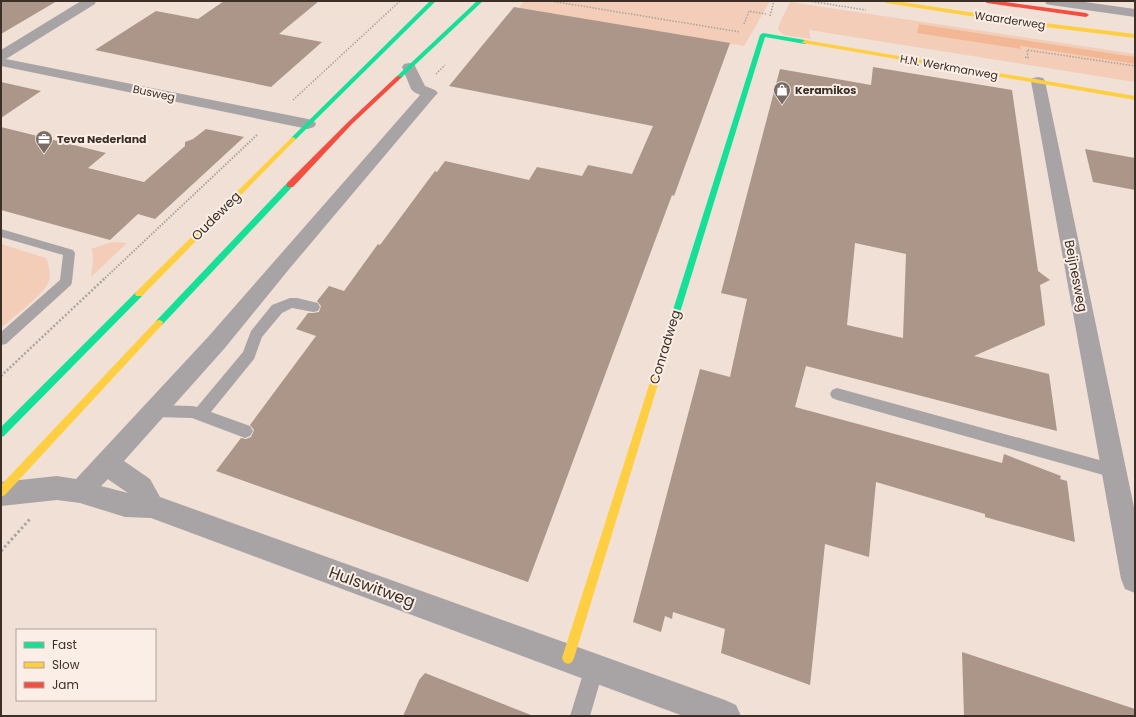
<svg xmlns="http://www.w3.org/2000/svg" width="1136" height="717" font-family="Poppins,sans-serif">
  <rect width="100%" height="100%" fill="#f1e0d5"/>
  <path fill="#f3cdb7" d="M524,1H770L744,46L519,8Z
    M790,2L1135,54V57L919,24L917,33L1020,46L1135,64V82L809,30L811,39L784,35L778,30C780,19 786,12 790,2Z
    M112,242L127,243L91,277C92,268 95,256 91,249Z
    M1,244L46,258C49,266 52,277 47,285C39,298 13,317 1,328Z"/>
  <path fill="#f2b795" d="M919,24L1135,57V64L1020,46L1021,49L917,33Z"/>
  <path fill="#ab9689" fill-rule="evenodd" d="M1,1H57L1,34Z
    M224,1H319L279,34L322,42L271,87L95,50L156,11L198,19Z
    M514,7L730,43L674,196L672,195L528,582L216,471L241,438L246,439L251,437L254,430L250,425L316,336L296,329L308,313H313L319,312L321,306L317,301L329,286L344,291L378,244L380,245L435,171L437,172L445,161L529,180L537,167L582,176L588,165L632,174L653,126L449,86Z
    M873,67L1012,90L1038,271L1050,280L1040,285L1045,325L974,356L1049,374L1057,431L806,366L795,407L1002,463L1004,454L1061,476L1060,479L1067,481L1075,542L985,517V514L876,482L869,557L825,544L810,685L721,653L725,629L673,612L672,619L665,616L661,632L633,622L700,369L730,377L747,299L721,293L780,69L871,85ZM855,243L906,254L903,338L847,325Z
    M1,82L41,91L1,118Z
    M1,127L106,153L88,168L144,182L185,146V142L193,139L206,129L244,137L155,219L138,214L110,240L1,210Z
    M1085,149L1135,158V190L1093,182Z
    M962,652L1135,709V716H964Z
    M425,673L531,715V716H403L419,680Z"/>
  <g fill="none" stroke-linecap="round" stroke-linejoin="round">
    <path stroke="#aaa4a1" stroke-width="1.5" stroke-dasharray="1.5 1.5" stroke-linecap="butt" d="M551,1L740,32
      M809,1L866,10
      M770,16L774,1
      M744,24L749,11L766,14
      M1025,57L1028,58L1027,50L1135,66
      M436,74L445,65
      M293,100L400,1"/>
    <path stroke="#aaa4a1" stroke-width="2" stroke-dasharray="1.5 1.5" stroke-linecap="butt" d="M103,280L258,134"/>
    <path stroke="#aaa4a1" stroke-width="2.5" stroke-dasharray="2 2" stroke-linecap="butt" d="M1,376L104,279"/>
    <path stroke="#aaa4a1" stroke-width="3" stroke-dasharray="2.5 2.5" stroke-linecap="butt" d="M1,551L30,519"/>
    <path fill="#a8a4a5" fill-rule="evenodd" d="M1,229L73,250L75,253L72,282L71,285L6,344L1,345V332L60,280L63,255L1,237Z
      M290,298H297L318,303L320,307L318,311L313,312L292,308L282,313L262,337L254,359L211,412L250,426L253,431L250,436L245,438L192,418L155,417L150,416L148,411L150,406L155,405L192,406L197,407L243,352L251,331L272,305Z
      M837,388L1114,464L1120,466L1122,471L1120,476L1114,478L837,400L832,398L830,394L832,390Z
      M594,658L601,661L604,668L590,716H570L587,661Z"/>
    <path fill="#a8a4a5" fill-rule="evenodd" d="M81,1H96L95,4L6,59L308,119L314,121L316,124L314,127L308,129L1,66V50Z
      M1045,1H1078L1135,9V17L1051,5L1046,4Z
      M409,63L414,64L425,86L435,90L438,93L435,96L290,268L224,349L124,461L150,479L160,497L725,700L736,705L741,716H683L151,518L125,517L80,503L57,500L1,506V482L57,476L76,479L208,337L420,95L414,92L411,89L402,67L404,64ZM108,479L109,480L128,493L101,486Z
      M1038,77L1043,78L1045,81L1135,512V593L1125,589L1121,579L1031,81L1033,78Z"/>
    <path fill="#16e098" fill-rule="evenodd" d="M430,1H436L295,140H291V138Z
      M477,1H483L401,78H397V76Z
      M763,33L805,40L808,42L805,44L765,37L674,332L670,335L666,332L760,35Z
      M287,183H290L294,185L162,325H156L155,323L156,321Z
      M139,291L142,292L143,294L142,296L4,436L1,437V427L136,292Z"/>
    <path fill="#ffcf43" fill-rule="evenodd" d="M883,1H896L1028,21L1135,34V38L1028,25L886,3Z
      M805,40L1135,96V100L803,43L802,42Z
      M293,137L296,139L295,140L142,296H136L135,294L136,292L291,138Z
      M159,320L162,321L163,323L162,325L5,495L1,497V485L156,321Z
      M670,329L674,332L574,658L572,662L568,664L564,662L562,658L666,332Z"/>
    <path fill="#f24e42" fill-rule="evenodd" d="M984,1H998L1086,13L1089,15L1086,17L987,3Z
      M397,76L402,77L352,124L293,187H287V183L348,122Z"/>
  </g>
  <defs>
    <g id="shop-pin" transform="scale(0.9)"><path d="M0 17L-7.5 6A9.5 9.5 0 1 1 7.5 6Z" fill="#7b6d65" stroke="#fbeee6"/><path d="M-5-2.5h2.3a2.7 3.5 0 0 1 5.4 0H5L5.5 6h-11ZM-1.5-2.5h3a1.5 2.3 0 0 0-3 0Z" fill="#fff"/></g>
    <g id="office-pin" transform="scale(0.9)"><path d="M0 17L-7.5 6A9.5 9.5 0 1 1 7.5 6Z" fill="#7b6d65" stroke="#fbeee6"/><path d="M-6-3h4V-5.5h4V-3h4V5H-6ZM-1-4.5V-3h2v-1.5ZM-6 0V1H6V0Z" fill="#fff"/></g>
  </defs>
  <g fill-rule="evenodd">
    <use href="#shop-pin" x="782" y="90"/>
    <use href="#office-pin" x="44" y="139"/>
  </g>
  <g text-anchor="middle" dominant-baseline="central" stroke-width="4" stroke-linejoin="round" paint-order="stroke">
    <g font-size="11" fill="#3c2f28" stroke="#fbeee6">
      <text transform="translate(1010 20) rotate(8)">Waarderweg</text>
      <text transform="translate(949 67) rotate(10)">H.N. Werkmanweg</text>
      <text transform="translate(154 93) rotate(12)">Busweg</text>
    </g>
    <g font-size="11" font-weight="bold" fill="#3c2f28" stroke="#fbeee6" text-anchor="start">
      <text x="795" y="90">Keramikos</text>
      <text x="57" y="139">Teva Nederland</text>
    </g>
    <g font-size="13" fill="#3c2f28" stroke="#fbeee6">
      <text transform="translate(216 216) rotate(-45)">Oudeweg</text>
      <text transform="translate(1076 276) rotate(79)">Beijnesweg</text>
      <text transform="translate(665 347) rotate(-73)">Conradweg</text>
    </g>
    <g font-size="16" fill="#3c2f28" stroke="#fbeee6">
      <text transform="translate(372 587) rotate(20)">Hulswitweg</text>
    </g>
  </g>
  <rect width="1136" height="717" fill="none" stroke="#3c2f28" stroke-width="4"/>
  <rect x="16" y="629" width="140" height="72" fill="#fbeee6" stroke="#afa29a"/>
  <rect x="24" y="642" width="20" height="6" fill="#16e098" stroke="#afa29a"/>
  <text x="52" y="649" font-size="12" fill="#3c2f28">Fast</text>
  <rect x="24" y="662" width="20" height="6" fill="#ffcf43" stroke="#afa29a"/>
  <text x="52" y="669" font-size="12" fill="#3c2f28">Slow</text>
  <rect x="24" y="682" width="20" height="6" fill="#f24e42" stroke="#afa29a"/>
  <text x="52" y="689" font-size="12" fill="#3c2f28">Jam</text>
</svg>
